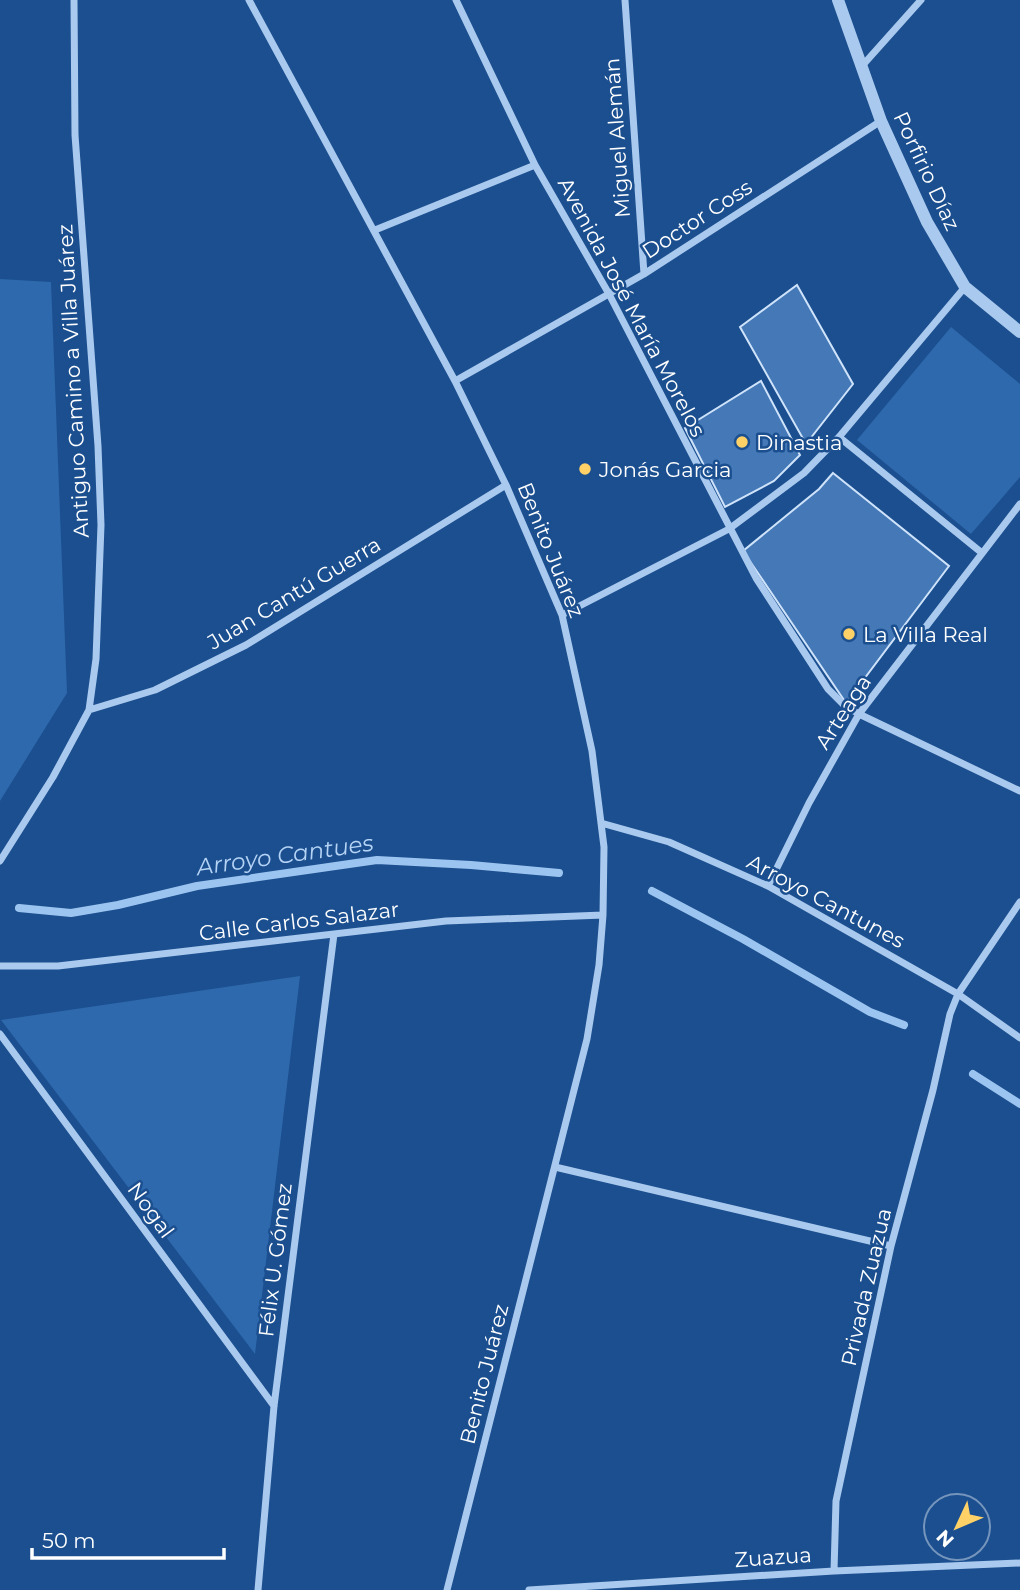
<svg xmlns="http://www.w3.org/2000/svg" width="1020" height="1590" font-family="Montserrat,sans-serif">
  <rect width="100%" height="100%" fill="#1b4f8f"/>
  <path fill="#2e69ad" d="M0,279L51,282L67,693L0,801Z
    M951,327L1020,384V477L971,534L857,440Z
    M300,976L255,1354L1,1020Z"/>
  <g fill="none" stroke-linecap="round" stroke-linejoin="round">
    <path stroke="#9cc4f0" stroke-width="8" d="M652,891L743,939L870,1012L904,1025
      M19,908L71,913L118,905L197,886L377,860L471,865L559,873
      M973,1074L1020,1104"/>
  </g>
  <path fill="#4478b7" stroke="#cfe3fa" stroke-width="2" d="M797,285L853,384L806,444L740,327Z
    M761,381L800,455L774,481L725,507L685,428Z
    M833,473L949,566L846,703L743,551L819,489Z"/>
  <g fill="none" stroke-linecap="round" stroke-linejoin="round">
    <path stroke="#a9c9ee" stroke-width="7" d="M249,0L455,381L506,485L562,615L592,751L604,847L603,915L599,965L587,1039L447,1590
      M456,0L535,165L609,294L756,578L828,689L845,706L859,714L1020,791
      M625,0L644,274
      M862,66L921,0
      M375,230L535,165
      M455,381L644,274L881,121
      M839,437L982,553
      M562,615L729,529L804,473L839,437L965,287
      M89,710L155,690L246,645L506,485
      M601,823L669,842L768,886L958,994L1020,1038
      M0,861L53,777L89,710L96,659L101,525L98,446L75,135L74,0
      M768,886L809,803L859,714L1020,504
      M0,966H58L446,921L603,915
      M0,1034L274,1406
      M555,1167L891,1246
      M834,1571L836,1501L891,1246L933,1090L950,1014L958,994L1020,902
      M258,1590L274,1406L334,934
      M529,1590L834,1571L1020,1563"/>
    <path stroke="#a9c9ee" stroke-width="12" d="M838,0L881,121L927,222L965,287L1020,332"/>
  </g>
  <g fill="#ffd166" stroke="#1b4f8f" stroke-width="2.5">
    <circle cx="742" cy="442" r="7"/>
    <circle cx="585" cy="469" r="7"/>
    <circle cx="849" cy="634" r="7"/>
  </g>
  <g text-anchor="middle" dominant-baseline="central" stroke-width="5" stroke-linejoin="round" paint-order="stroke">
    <g font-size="21" fill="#fff" stroke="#1b4f8f">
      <text transform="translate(617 138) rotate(-94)">Miguel Alemán</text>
      <text transform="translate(927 171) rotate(65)">Porfirio Díaz</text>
      <text transform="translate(697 219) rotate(-33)">Doctor Coss</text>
      <text transform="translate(632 307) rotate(62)">Avenida José María Morelos</text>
      <text transform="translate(73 381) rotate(-93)">Antiguo Camino a Villa Juárez</text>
      <text transform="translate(551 550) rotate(68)">Benito Juárez</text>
      <text transform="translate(294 593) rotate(-31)">Juan Cantú Guerra</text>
      <text transform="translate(843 712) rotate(-57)">Arteaga</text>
      <text transform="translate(826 901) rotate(28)">Arroyo Cantunes</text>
      <text transform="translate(299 921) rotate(-7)">Calle Carlos Salazar</text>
      <text transform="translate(151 1210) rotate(54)">Nogal</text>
      <text transform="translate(275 1260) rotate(-83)">Félix U. Gómez</text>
      <text transform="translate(866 1287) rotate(-77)">Privada Zuazua</text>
      <text transform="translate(484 1374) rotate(-76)">Benito Juárez</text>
      <text transform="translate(773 1557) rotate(-4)">Zuazua</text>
    </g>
    <g font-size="21" fill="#fff" stroke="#1b4f8f" text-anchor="start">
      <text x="756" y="442">Dinastia</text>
      <text x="599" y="469">Jonás Garcia</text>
      <text x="863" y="634">La Villa Real</text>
    </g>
    <g font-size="23" font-style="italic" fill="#b5d3f5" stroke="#1b4f8f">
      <text transform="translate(285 855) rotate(-8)">Arroyo Cantues</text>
    </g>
  </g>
  <g transform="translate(957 1527) rotate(226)"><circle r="33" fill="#1b4f8f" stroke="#7695bc" stroke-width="2"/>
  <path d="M0-5L12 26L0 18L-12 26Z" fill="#ffd166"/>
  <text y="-10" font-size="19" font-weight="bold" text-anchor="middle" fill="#ffffff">N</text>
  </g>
  <path d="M32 1548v10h192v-10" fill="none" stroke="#ffffff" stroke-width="3.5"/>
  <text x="42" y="1548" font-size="21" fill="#ffffff" stroke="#1b4f8f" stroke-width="5" paint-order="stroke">50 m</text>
</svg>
